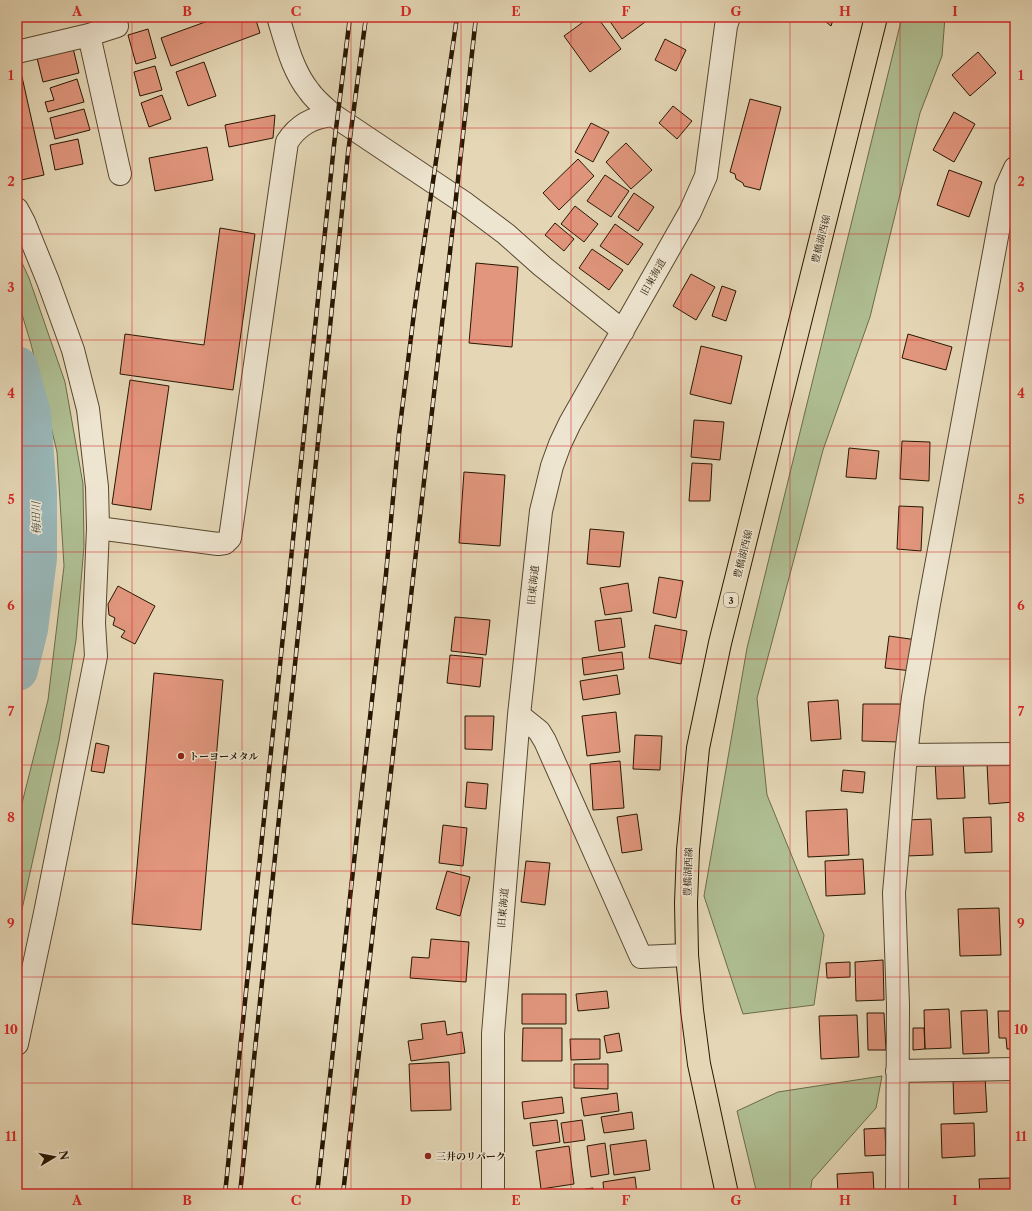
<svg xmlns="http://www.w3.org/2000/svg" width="1032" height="1211" font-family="'Libre Caslon Text','Noto Serif JP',serif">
  <rect width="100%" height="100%" fill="#e5d7b6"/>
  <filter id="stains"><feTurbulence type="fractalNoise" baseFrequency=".005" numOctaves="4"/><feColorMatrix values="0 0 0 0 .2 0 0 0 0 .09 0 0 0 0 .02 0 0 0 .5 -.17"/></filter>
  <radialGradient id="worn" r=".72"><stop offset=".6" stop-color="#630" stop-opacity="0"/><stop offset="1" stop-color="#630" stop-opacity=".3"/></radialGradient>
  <path fill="#afbf93" stroke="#6b6b4a" d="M902,17H945L942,56L920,113L870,317L823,450L757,698L767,795L824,935L814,1005L743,1014L704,896L747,648Z
    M17,252L29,278L65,382L83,484L84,546L76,640L59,741L17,932V823L48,700L64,566L57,452L31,344L17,298Z
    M882,1076L876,1108L812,1180L810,1194H757L737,1111L778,1092Z"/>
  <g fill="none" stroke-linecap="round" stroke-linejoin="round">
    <path stroke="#99b7b8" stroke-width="42" d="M17,367L30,414L36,494V558L27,629L17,670"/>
  </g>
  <path fill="#e1967d" stroke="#271701" d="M219,17H255L260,33L171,66L161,38Z
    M590,17H597L621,49L590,72L564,36Z
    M607,17H652L622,39Z
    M820,17H834L831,26Z
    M148,29L156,58L136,64L128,35Z
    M665,39L686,50L676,71L655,60Z
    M73,48L79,73L43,82L37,58Z
    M978,52L996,73L970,96L952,75Z
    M17,59H18L44,175L17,181Z
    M204,62L216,96L188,106L176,72Z
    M155,66L162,90L140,96L134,72Z
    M77,79L84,102L48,112L45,102L54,100L50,88Z
    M162,95L171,119L149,127L141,103Z
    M750,99L781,107L760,190L744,186L743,183L736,179L735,174L730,172Z
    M673,106L692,121L677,139L659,123Z
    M84,109L90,130L55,139L50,118Z
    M954,112L975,124L954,162L933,150Z
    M275,115L273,138L229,147L225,125Z
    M591,123L609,132L593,162L575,152Z
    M78,139L83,164L55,170L50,145Z
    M626,143L652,170L631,189L606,162Z
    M207,147L213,180L155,191L149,158Z
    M578,159L594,176L559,210L543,193Z
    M949,170L982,182L969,217L937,205Z
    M605,175L629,191L611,217L587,201Z
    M634,193L654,207L638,231L618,217Z
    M575,206L598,224L584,242L561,224Z
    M555,223L574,239L564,251L545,235Z
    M615,224L643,244L628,265L600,246Z
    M220,228L255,234L233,390L120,374L125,334L204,345Z
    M592,249L623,270L609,290L579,268Z
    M476,263L518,267L512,347L469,343Z
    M691,274L715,287L696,320L673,306Z
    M722,286L736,291L726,321L712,316Z
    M908,334L952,347L946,370L902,358Z
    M701,346L742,356L731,404L690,394Z
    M130,380L169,386L151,510L112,504Z
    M694,420L724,422L720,460L691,457Z
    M902,441L930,442L929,481L900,479Z
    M849,448L879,451L876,479L846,477Z
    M692,463L712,464L710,501H689Z
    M464,472L505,475L500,546L459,543Z
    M899,506L923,507L921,551L897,549Z
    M590,529L624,532L620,567L587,564Z
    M659,577L683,581L676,618L653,613Z
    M628,583L632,611L605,615L600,588Z
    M118,586L155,606L135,644L121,637L125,631L113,625L115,618L109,615L108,604Z
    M455,617L490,620L486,655L451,651Z
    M621,618L625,647L599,651L595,621Z
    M655,625L687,631L681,664L649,658Z
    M889,636L917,640L912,671L885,668Z
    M622,652L624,669L584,675L582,658Z
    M450,655L483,658L480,687L447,683Z
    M154,673L223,680L201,930L132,924Z
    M617,675L620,694L583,700L580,681Z
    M838,700L841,739L811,741L808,702Z
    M863,704H901L900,742L862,741Z
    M616,712L620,752L587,756L582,716Z
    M465,716H494L492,750L465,749Z
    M635,735L662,736L660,770L633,769Z
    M96,743L109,746L104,773L91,771Z
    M963,759L965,798L937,799L935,760Z
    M620,761L624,808L593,810L590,764Z
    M1012,763L1014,802L989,804L987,764Z
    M843,770L865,772L863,793L841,791Z
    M467,782L488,784L486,809L465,807Z
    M847,809L849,855L808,857L806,811Z
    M637,814L642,850L622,853L617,817Z
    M991,817L992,852L965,853L963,818Z
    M931,819L933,855L906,856L905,820Z
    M443,825L467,828L463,866L439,863Z
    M863,859L865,894L826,896L825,861Z
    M526,861L550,863L545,905L521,902Z
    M1012,861H1015V906H1014Z
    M447,871L470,877L460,916L436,909Z
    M999,908L1001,955L960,956L958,909Z
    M431,939L469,942L466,982L410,978L412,957L429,958Z
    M883,960L884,1000L856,1001L855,962Z
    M850,962V977L827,978L826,963Z
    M607,991L609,1008L578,1011L576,994Z
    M522,994H566V1024H522Z
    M949,1009L951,1048L925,1049L924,1010Z
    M987,1010L989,1053L963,1054L961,1011Z
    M998,1011H1015V1049H1007L1006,1038H999Z
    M867,1013H884L886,1050H868Z
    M857,1015L859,1057L821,1059L819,1016Z
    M445,1021L447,1035L462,1032L465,1053L411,1061L408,1041L423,1039L421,1024Z
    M523,1028H562V1061H522Z
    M913,1028H924L925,1049L913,1050Z
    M619,1033L622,1051L607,1053L604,1036Z
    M570,1039H600V1059L571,1060Z
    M449,1062L451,1110L411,1111L409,1064Z
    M574,1064H608V1089L574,1088Z
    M985,1076L987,1112L954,1114L953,1077Z
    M617,1093L619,1111L584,1116L581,1098Z
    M562,1097L564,1113L524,1119L522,1102Z
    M632,1112L634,1129L604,1133L601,1117Z
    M557,1120L560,1142L533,1146L530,1123Z
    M582,1120L585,1140L564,1143L561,1123Z
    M974,1123L975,1156L942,1158L941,1124Z
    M885,1128L886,1155L865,1156L864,1129Z
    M646,1140L650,1170L614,1175L610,1145Z
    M605,1143L609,1174L591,1177L587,1146Z
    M569,1146L574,1184L541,1189L536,1151Z
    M873,1172L874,1193L838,1194L837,1174Z
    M635,1177L637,1194H604L603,1182Z
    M1010,1178L1011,1194H980L979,1179Z
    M593,1188V1194H564V1192Z"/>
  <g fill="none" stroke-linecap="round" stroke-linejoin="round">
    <g stroke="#56472e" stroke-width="24">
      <path id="minor" d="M278,17C286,42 292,70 309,91C315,100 324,107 333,115L466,204L506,234L542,266L623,331
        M89,35L120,174
        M17,52L89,35L117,26L114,17
        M17,209L24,222L48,281L73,350L88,409L97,487L98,528L94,623L96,656L45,913L17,1044
        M98,528L218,544L225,543L230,538L287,142C298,125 312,117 333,115
        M519,715L539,731L545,741L641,957L687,955
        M906,755L1015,754
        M897,1071L1015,1069
        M493,1194V1034L519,715L541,511L552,466L560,444L570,423L690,212L706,176L726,26L729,17
        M897,1194L898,1005L894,893L906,755L913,697L929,604L1006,188L1015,168"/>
    </g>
    <g stroke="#271701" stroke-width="24">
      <path id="major" d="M727,1194L699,1064L692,1010L687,955L686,903L688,850L698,748L720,643L876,17"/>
    </g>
    <use href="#minor" stroke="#eee5d0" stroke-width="22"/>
    <use href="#major" stroke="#e5d7b6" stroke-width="22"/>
    <g stroke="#271701" stroke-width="4.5">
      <path id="rail" d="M225,1194L334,145L350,17
        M240,1194L348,153L366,17
        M317,1194L386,574L399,434L415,305L457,17
        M343,1194L445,297L476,17"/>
    </g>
    <use href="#rail" stroke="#eee5d0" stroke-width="3" stroke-dasharray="9" stroke-linecap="butt"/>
  </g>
  <path fill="none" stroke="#d62828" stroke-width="1" stroke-opacity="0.55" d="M132,17V1194M242,17V1194M351,17V1194M461,17V1194M571,17V1194M681,17V1194M790,17V1194M900,17V1194M17,128H1015M17,234H1015M17,340H1015M17,446H1015M17,552H1015M17,659H1015M17,765H1015M17,871H1015M17,977H1015M17,1083H1015"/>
  <g fill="#8f2418" stroke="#eee5d0" stroke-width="1.5">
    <circle cx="181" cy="756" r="4"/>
    <circle cx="428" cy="1156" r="4"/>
  </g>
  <g text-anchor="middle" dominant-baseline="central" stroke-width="3" stroke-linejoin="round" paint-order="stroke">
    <rect fill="#eee5d0" stroke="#63553f" stroke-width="1" x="724" y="593" width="14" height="14" rx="3"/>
    <g font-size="9" font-weight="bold" fill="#271701">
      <text x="731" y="600">3</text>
    </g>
    <g font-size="10" fill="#271701" stroke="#eee5d0">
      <text transform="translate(821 239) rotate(-76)">豊橋湖西線</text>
      <text transform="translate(653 277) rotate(-61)">旧東海道</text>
      <text transform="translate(743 554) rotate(-76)">豊橋湖西線</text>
      <text transform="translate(533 585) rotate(-84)">旧東海道</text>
      <text transform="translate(688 872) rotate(-88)">豊橋湖西線</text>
      <text transform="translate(503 908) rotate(-85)">旧東海道</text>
    </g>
    <g font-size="10" font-weight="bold" fill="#271701" stroke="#eee5d0" text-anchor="start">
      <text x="189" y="756">トーヨーメタル</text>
      <text x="436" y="1156">三井のリパーク</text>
    </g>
    <g font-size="11" font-style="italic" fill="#4f4f41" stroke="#eee5d0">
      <text transform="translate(36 518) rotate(-91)">梅田川</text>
    </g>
  </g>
  <rect width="1032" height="1211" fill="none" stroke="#e5d7b6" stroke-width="44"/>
  <g transform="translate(54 1157) rotate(80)" stroke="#eee5d0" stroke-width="3" paint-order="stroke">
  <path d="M0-3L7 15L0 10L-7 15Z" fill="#271701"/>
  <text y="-6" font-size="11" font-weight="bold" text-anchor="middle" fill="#271701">N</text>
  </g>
  <rect x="22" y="22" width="988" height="1167" fill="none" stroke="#d62828" stroke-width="1.5"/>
  <g font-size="13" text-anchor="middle" font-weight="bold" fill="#d62828">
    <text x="77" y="16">A</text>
    <text x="187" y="16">B</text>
    <text x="296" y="16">C</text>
    <text x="406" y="16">D</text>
    <text x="516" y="16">E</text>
    <text x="626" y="16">F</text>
    <text x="736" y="16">G</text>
    <text x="845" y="16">H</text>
    <text x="955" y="16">I</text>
    <text x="11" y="80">1</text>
    <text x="1021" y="80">1</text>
    <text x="11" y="186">2</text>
    <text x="1021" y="186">2</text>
    <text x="11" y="292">3</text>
    <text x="1021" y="292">3</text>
    <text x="11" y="398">4</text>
    <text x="1021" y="398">4</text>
    <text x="11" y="504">5</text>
    <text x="1021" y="504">5</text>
    <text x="11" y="610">6</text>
    <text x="1021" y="610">6</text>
    <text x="11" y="716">7</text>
    <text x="1021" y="716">7</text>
    <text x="11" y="822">8</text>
    <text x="1021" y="822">8</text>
    <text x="11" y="928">9</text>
    <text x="1021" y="928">9</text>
    <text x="11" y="1034">10</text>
    <text x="1021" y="1034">10</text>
    <text x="11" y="1141">11</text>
    <text x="1021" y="1141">11</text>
    <text x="77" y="1205">A</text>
    <text x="187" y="1205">B</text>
    <text x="296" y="1205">C</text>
    <text x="406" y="1205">D</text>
    <text x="516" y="1205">E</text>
    <text x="626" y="1205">F</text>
    <text x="736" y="1205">G</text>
    <text x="845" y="1205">H</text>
    <text x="955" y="1205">I</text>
  </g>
  <rect width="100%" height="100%" filter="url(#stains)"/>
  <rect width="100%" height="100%" fill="url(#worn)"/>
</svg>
